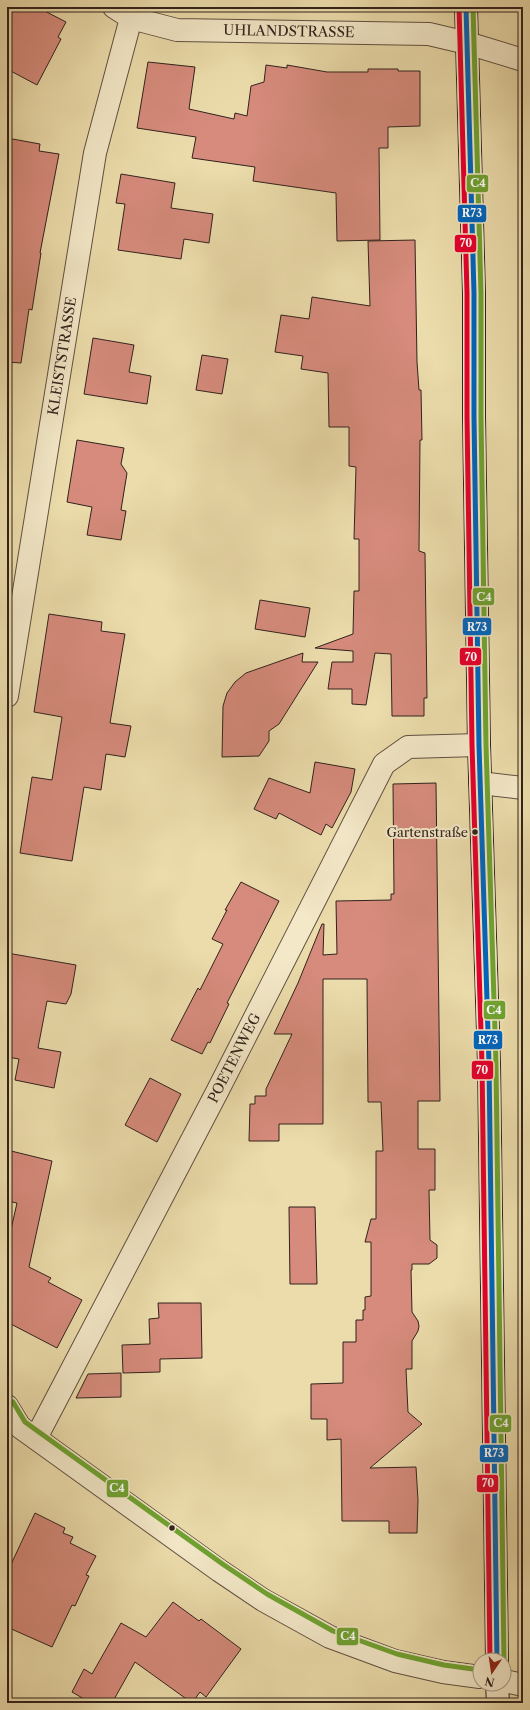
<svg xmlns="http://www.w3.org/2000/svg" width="530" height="1710" font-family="'Libre Caslon Text',serif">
  <rect width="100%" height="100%" fill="#ecdcab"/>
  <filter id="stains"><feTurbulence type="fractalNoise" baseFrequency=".005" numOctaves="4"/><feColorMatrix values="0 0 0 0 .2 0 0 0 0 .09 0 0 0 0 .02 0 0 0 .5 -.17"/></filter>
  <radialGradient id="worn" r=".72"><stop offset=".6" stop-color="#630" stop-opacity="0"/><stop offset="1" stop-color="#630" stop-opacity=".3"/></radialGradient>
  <path fill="#d68b7c" stroke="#31221d" d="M15,7H37L66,22L58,37L61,39L37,85L7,69V22Z
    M148,62L195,67L189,109L234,119L235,113L247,116L251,86L264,82L266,65L287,68V65L327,72H368V69H398V71H420V126L388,127V148H379L380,240L337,241L336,193L253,181L255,167L192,158L196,137L137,128Z
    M7,138L40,144L39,151L59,154L40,253H41L32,310L29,309L21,363L7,362Z
    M121,174L175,183L171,208L213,214L209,243L184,239L181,259L118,250L125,204L116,203Z
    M415,240L417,362L419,390H421L422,440H420L419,551L425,553L427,698H424V716H392L391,654L375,653L366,705L352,704V689H328L332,662H353V651L315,648L353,634L354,591H359V539H354L356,467L349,466V427H329L328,373L301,369L303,356L275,352L281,315L309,319L312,297L370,306L368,241Z
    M93,338L134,345L129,372L151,376L147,404L84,394Z
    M202,355L228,359L222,394L196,390Z
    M77,440L124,448L121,464L127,473L121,510L126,511L121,540L87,535L92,507L67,502Z
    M260,600L310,608L305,637L255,629Z
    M49,614L102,622L101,631L125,634L110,723L131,726L125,757L106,754L101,790L84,787L72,861L20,853L32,777L52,780L62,717L34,712Z
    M303,653L302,662H318L279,724L269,731V741L259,756L222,757L223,706L227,693L235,682L246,673Z
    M315,762L355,769L351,792L332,828L326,824L321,835L279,813L276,819L254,809L269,778L310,793Z
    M436,783L440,1101H418V1149H435V1190H429L430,1240L437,1245V1258L429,1264H412V1270H411L412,1312L418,1321L419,1326L418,1331L412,1341V1369H406L408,1412L422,1424L370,1468L416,1467L418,1500L417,1533H389V1521H342L341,1439L327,1440V1419H311V1384L343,1383V1342H356V1320H363V1310H365V1297L371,1296V1242H365L371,1219H376V1151H383L381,1102H368L367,979H323V1124H279V1141H249L250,1104H255V1096H266V1089L292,1034H274L298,983L322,924H324L323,955L337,954L336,901L391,900V894H394L393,784Z
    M241,882L279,901L227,1003L229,1004L210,1043L208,1042L202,1054L171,1040L198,988L200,990L223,944L212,939L227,910H225Z
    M7,953L76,965L71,994L66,1004L47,1001L38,1048L61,1052L54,1088L15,1080L19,1059L7,1057Z
    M150,1078L181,1094L157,1142L125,1125Z
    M7,1150L52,1161L29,1267L51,1278L48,1282L82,1300L57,1348L7,1322V1247L17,1203L7,1201Z
    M289,1207H315L317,1284H290Z
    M158,1303H201L202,1358L160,1359V1372L123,1373L122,1345L150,1344L149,1319L159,1318Z
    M121,1373V1397L76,1398L88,1374Z
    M35,1513L65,1528L63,1533L73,1537L70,1543L96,1556L86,1575L89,1576L75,1606L72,1605L52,1647L7,1627V1573Z
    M173,1602L199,1621L201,1619L241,1649L206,1697L200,1692L192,1703L135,1662L112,1703H91L72,1692L84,1669L92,1674L121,1623L146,1637Z"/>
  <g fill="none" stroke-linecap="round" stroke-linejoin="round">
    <g stroke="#605040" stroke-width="24">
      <path id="street" d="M114,7L131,18L177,30L429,34L467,43L523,60
        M7,696L95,153L131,18
        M480,783L523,788
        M7,1406L20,1427L220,1571L263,1600L330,1637L395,1661L443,1672L480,1677
        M36,1438L217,1092L384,764L408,747L479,745
        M504,1681L523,1685"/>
    </g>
    <g stroke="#31221d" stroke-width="24">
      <path id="secondary" d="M466,7L474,293V417L479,745L489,1064L497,1660
        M497,1684L498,1703"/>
    </g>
    <use href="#street" stroke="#f3e8c8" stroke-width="22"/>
    <use href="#secondary" stroke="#f3e8c8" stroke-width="22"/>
    <g stroke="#f3e8c8" stroke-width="8">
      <path id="bus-1" d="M466,7L474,293V417L479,745L489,1064L497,1660"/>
    </g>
    <g stroke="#f3e8c8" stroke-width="8">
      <path id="bus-2" d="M459,7L467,293V417L472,745L482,1064L490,1660"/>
    </g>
    <g stroke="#f3e8c8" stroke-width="8">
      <path id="bus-3" d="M473,7L481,293V417L486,745L496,1064L504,1660
        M13,1402L25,1422L224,1565L267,1594L333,1631L397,1654L444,1665L480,1670"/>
    </g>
    <use href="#bus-1" stroke="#0065bd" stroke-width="5"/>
    <use href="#bus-2" stroke="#e4002b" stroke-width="5"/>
    <use href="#bus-3" stroke="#6fa230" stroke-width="5"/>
  </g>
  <g fill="#31221d" stroke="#f3e8c8" stroke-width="1.5">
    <circle cx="475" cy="832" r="3.5"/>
    <circle cx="172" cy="1528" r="3.5"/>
  </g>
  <g text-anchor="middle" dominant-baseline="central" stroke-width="4" stroke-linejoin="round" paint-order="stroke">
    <g font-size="13" fill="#31221d" stroke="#f3e8c8" text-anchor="end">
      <text x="468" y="832">Gartenstraße</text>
    </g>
    <g font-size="14" fill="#31221d" stroke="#f3e8c8">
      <text transform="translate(289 31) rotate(1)">UHLANDSTRASSE</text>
      <text transform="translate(62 356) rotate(-81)">KLEISTSTRASSE</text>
      <text transform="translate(234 1058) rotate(-63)">POETENWEG</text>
    </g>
  </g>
  <g stroke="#f3e8c8" stroke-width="1.5">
    <rect x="466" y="174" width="23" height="19" rx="4" fill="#6fa230"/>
    <rect x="457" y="204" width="30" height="19" rx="4" fill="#0065bd"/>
    <rect x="454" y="234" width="23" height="19" rx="4" fill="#e4002b"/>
    <rect x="472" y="587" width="23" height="19" rx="4" fill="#6fa230"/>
    <rect x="462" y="617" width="30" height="19" rx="4" fill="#0065bd"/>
    <rect x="459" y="647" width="23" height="19" rx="4" fill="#e4002b"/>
    <rect x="483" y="1000" width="23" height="20" rx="4" fill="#6fa230"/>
    <rect x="473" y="1030" width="30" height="20" rx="4" fill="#0065bd"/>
    <rect x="471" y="1060" width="23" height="20" rx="4" fill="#e4002b"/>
    <rect x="489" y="1414" width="23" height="19" rx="4" fill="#6fa230"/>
    <rect x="479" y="1444" width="30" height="19" rx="4" fill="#0065bd"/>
    <rect x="476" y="1474" width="23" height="19" rx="4" fill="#e4002b"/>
    <rect x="106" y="1479" width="23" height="19" rx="4" fill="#6fa230"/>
    <rect x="336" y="1627" width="23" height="19" rx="4" fill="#6fa230"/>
  </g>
  <g font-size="11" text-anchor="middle" font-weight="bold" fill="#fff">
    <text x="478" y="187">C4</text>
    <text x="472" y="217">R73</text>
    <text x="466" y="247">70</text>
    <text x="484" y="601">C4</text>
    <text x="477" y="631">R73</text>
    <text x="471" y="661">70</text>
    <text x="494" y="1014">C4</text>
    <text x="488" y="1044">R73</text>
    <text x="482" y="1074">70</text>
    <text x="501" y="1427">C4</text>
    <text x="494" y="1457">R73</text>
    <text x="488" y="1487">70</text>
    <text x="117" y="1492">C4</text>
    <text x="348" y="1640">C4</text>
  </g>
  <rect width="530" height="1710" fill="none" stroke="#ecdcab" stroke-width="24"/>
  <rect x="8" y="8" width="514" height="1694" fill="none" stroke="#31221d" stroke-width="2"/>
  <rect x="12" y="12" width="506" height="1686" fill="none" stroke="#31221d"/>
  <g transform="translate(492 1672) rotate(193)"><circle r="19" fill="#f3e8c8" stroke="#a59984"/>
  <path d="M0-3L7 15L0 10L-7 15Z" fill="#8f2418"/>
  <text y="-6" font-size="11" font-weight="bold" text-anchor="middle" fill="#31221d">N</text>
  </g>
  <rect width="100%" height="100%" filter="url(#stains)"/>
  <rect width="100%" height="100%" fill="url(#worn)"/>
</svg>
